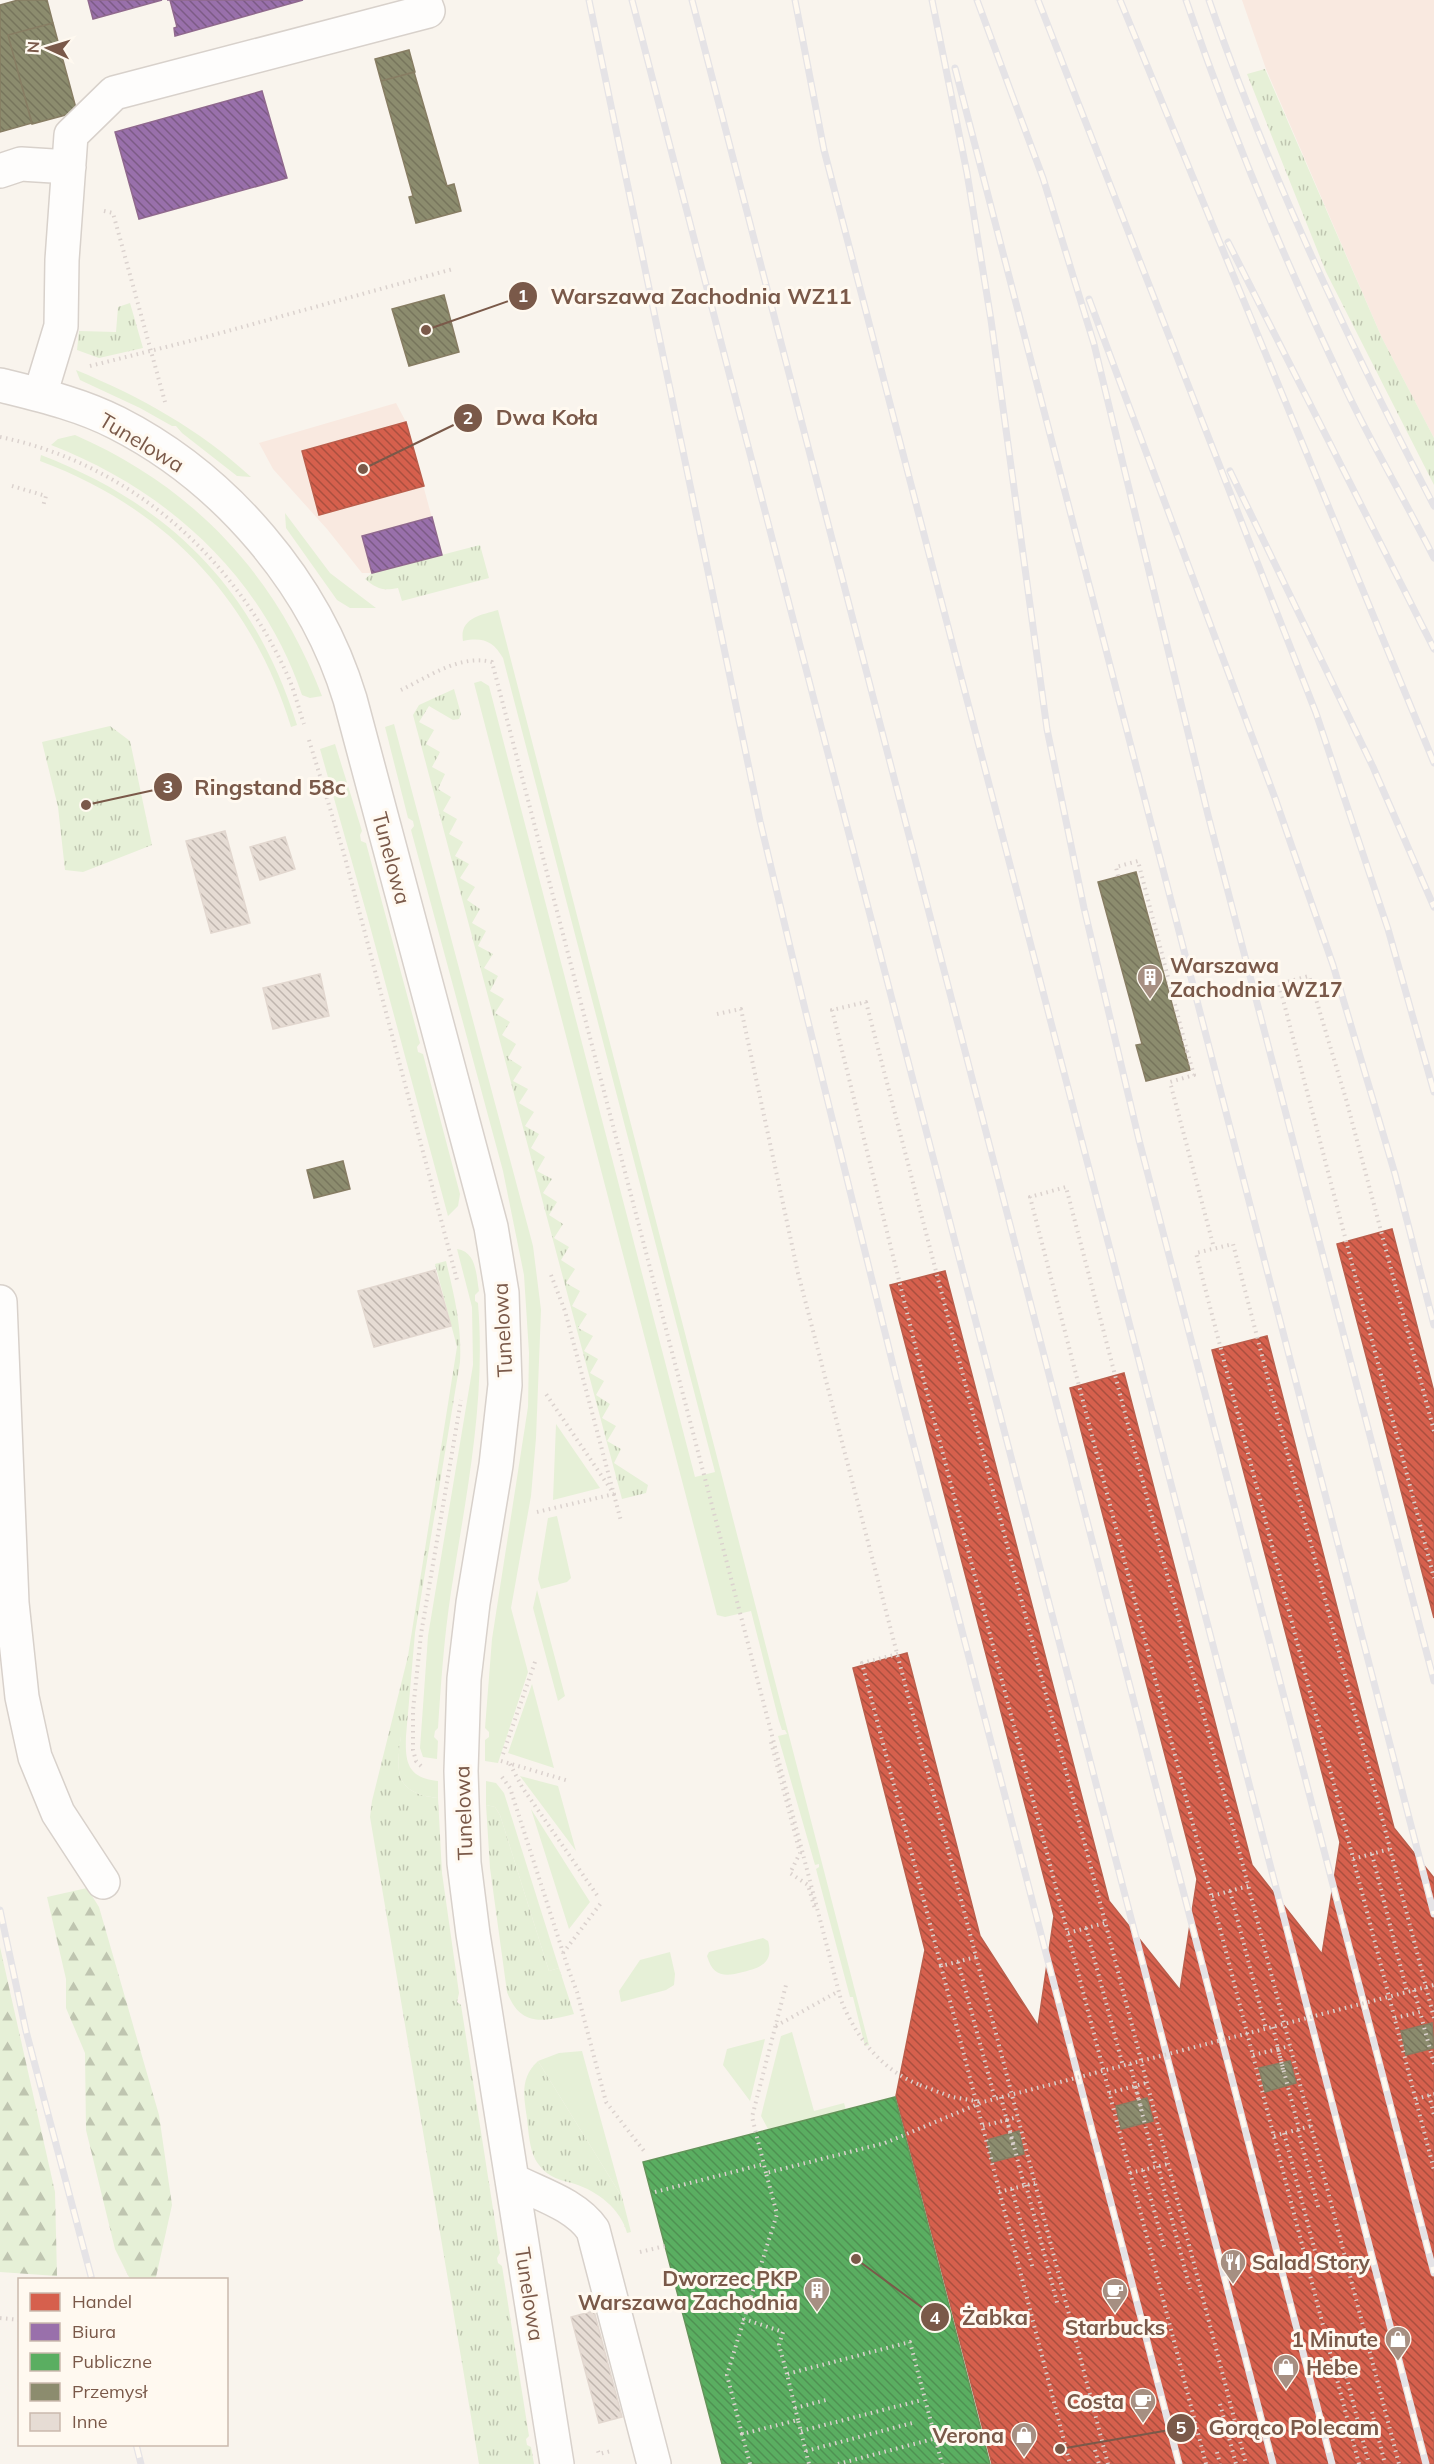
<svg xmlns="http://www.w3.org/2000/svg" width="1434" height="2464" font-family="Mulish,sans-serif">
  <defs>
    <pattern id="grass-tufts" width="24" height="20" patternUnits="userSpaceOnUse" patternTransform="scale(1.5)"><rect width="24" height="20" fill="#e6f0d7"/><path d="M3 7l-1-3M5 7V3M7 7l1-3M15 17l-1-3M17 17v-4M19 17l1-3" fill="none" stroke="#bfc5b0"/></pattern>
    <pattern id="forest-firs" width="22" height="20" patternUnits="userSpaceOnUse" patternTransform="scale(1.5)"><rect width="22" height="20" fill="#e6f0d7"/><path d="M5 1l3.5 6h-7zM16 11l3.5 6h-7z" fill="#bfc5b0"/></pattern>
    <pattern id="shops-back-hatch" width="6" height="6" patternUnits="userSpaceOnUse" patternTransform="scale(1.5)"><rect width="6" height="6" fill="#d6604d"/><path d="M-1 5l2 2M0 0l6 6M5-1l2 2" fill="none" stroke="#aa4f3f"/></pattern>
    <pattern id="offices-back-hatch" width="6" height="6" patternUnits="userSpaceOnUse" patternTransform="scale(1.5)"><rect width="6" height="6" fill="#9970ab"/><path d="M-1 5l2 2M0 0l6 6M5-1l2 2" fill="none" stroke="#7c5b86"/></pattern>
    <pattern id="public-back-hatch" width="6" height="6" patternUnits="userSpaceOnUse" patternTransform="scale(1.5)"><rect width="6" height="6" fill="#5aae61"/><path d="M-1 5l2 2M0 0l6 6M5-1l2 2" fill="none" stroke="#4f9152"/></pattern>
    <pattern id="industry-back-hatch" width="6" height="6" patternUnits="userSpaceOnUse" patternTransform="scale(1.5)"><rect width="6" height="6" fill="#8c8c6e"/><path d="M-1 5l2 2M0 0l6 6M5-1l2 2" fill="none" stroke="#77755c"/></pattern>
    <pattern id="building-back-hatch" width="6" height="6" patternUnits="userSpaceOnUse" patternTransform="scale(1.5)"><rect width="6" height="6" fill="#e6dcd4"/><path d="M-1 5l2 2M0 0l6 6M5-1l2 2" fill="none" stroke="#bfb5ae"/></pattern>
  </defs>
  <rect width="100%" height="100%" fill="#f9f4ed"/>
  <path fill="#f9e9e0" d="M1242,0H1434V438L1382,338L1266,69Z
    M396,403L406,422L442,555L372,573H362L327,529L273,469L259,443Z"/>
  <path fill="url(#grass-tufts)" d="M1265,69L1382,338L1434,438V485L1326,272L1247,74Z
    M130,303L143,348L99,358L77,350L79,331L116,332L118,307Z
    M480,545L489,578L402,601L398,588C383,591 377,589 365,579L372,573Z
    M454,689L461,714L459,719L453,720L429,706L419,722L434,730L426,744L440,752L432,767L445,774L438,789L451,797L443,811L457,819L449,834L463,842L455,856L469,864L460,878L475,887L467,900L480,909L472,923L486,931L478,946L493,954L484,968L498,976L490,991L504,999L495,1013L510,1022L502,1035L516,1044L508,1058L522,1067L513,1081L528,1089L519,1103L534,1112L525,1126L539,1134L531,1148L545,1157L537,1171L552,1179L543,1193L557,1202L549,1215L563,1224L554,1238L569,1247L561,1260L575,1269L566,1283L580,1291L572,1306L587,1314L578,1328L593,1336L584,1351L598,1359L590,1373L604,1381L596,1395L610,1404L602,1418L616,1426L607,1441L621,1449L614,1463L648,1485L646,1493L622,1499L413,715L419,705Z
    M110,726L130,741L152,845L83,872L65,870L58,807L42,742Z
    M446,1261C454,1295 462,1326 460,1362L415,1633L406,1736H401C396,1772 394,1793 438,1798L442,1873L459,1993L457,2002L461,2005L500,2253L497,2258L498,2263L502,2266L529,2436L526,2439L527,2445L531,2447L534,2464H479L370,1817L372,1801L408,1656L457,1347L435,1264Z
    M486,1805L495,1807L500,1815L549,1971L559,1968L574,2014C543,2022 520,2027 507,1992L490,1868Z
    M538,2061L622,2197L631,2232L627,2233C621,2209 597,2191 575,2184C561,2180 549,2178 539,2165C528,2151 529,2129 526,2112C523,2091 522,2076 538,2061Z"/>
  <path fill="url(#forest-firs)" d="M87,1888L99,1907L159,2115L172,2205L156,2277L150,2279H130L115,2249L86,2130L85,2053L66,2008V1979L47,1897Z
    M0,1947L55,2192L57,2276L0,2272Z"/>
  <path fill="#e6f0d7" d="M76,370C141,397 199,429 251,477L237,476L182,433L176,426H172L140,408L80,380Z
    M75,435C194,487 276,575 322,696L310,698L302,695C262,576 166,489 51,445L58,439Z
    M41,455C173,506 255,591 297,725L291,727C252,599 165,507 40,461Z
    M285,513L330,573L376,608H350L337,600L286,528Z
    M498,610L869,2045L865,2046L853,1997H850L816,1869L819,1867V1864L815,1865L778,1736L787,1734L785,1730H782L779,1721L751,1611L725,1617L717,1615L474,683L481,681L489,686L695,1477L715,1472L503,658C493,641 483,637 463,641C459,618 481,615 498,610Z
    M394,724L533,1246L541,1310L536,1438L531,1496L511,1608L528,1672L498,1763L485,1761V1740L489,1737V1732L485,1728L492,1639L528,1407L529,1353L524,1275L503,1171L411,830L414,826L413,821L408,818L385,727Z
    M335,744L362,831L360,835L361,841L366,843L420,1043L417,1047L418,1052L423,1054L460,1194L458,1206L448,1216L367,915L320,749Z
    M457,1249C477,1252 476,1275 479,1291L475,1295V1301L478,1303C486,1403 466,1495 451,1592C444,1638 441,1683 438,1728L435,1731L434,1737L438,1741L437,1759L423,1757L420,1748L428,1636L473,1365L472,1307Z
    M556,1424L600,1488L553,1500Z
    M557,1516L571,1578L567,1582L541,1589L538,1579L548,1518Z
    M537,1590L565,1696L558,1701L533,1608Z
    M532,1684L554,1768L508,1753Z
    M401,1735L406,1736C405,1762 407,1778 438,1781V1798C394,1793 396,1772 401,1735Z
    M520,1776L558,1786L576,1851Z
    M486,1781L496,1783L504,1793L559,1968L549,1971L500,1815L495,1807L486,1805Z
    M531,1809L590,1902L569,1929Z
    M763,1938L768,1941C774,1962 761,1968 743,1972C725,1977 713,1977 707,1956L709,1952Z
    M670,1952L675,1974L674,1985L666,1990L621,2002L619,1991L640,1960Z
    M792,2032L814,2111L844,2103L846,2110L768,2129L761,2116L781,2036Z
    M765,2039L750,2101L723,2065L727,2049Z
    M582,2051L622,2197L538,2061L559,2053Z"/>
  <path fill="url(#shops-back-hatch)" stroke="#ba5e4c" stroke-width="1.5" d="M406,422L424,486L319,515L302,451Z
    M1392,1229L1434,1392V1618L1337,1244Z
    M945,1271L1109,1901L1180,1990L1197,1879L1070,1388L1124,1373L1252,1865L1322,1954L1340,1842L1212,1350L1267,1336L1394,1828L1434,1878V2464H992L896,2096L925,1950L853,1668L907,1653L980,1936L1038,2026L1054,1916L890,1285Z"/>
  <path fill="url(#offices-back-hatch)" stroke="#90698e" stroke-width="1.5" d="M88,0H162L93,19Z
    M167,0H303L175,36L174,28L177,27L170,0Z
    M262,91L287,178L139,219L115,132Z
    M432,517L442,555L372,573L362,536Z"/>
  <path fill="url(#public-back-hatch)" stroke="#64945a" stroke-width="1.5" d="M895,2097L990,2464H722L643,2162Z"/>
  <path fill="url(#industry-back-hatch)" stroke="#877d63" stroke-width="1.5" d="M18,0H47L53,23L8,35L32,123L0,132V5Z
    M53,23L77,112L32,124L8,35Z
    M409,50L415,72L381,81L375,59Z
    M414,72L447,186L454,184L461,211L416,223L409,197L413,196L381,81Z
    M444,295L459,352L409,366L392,309Z
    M1136,872L1190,1070L1146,1081L1136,1045L1142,1044L1098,882Z
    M343,1161L350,1189L314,1198L307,1170Z
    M1432,2023L1434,2048L1406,2055L1401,2031Z
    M1290,2061L1296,2083L1265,2092L1259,2068Z
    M1147,2098L1153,2121L1121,2129L1116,2106Z
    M1019,2131L1024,2154L992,2162L987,2140Z"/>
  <path fill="url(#building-back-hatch)" stroke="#e2d7cf" stroke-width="1.5" d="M225,831L250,923L211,933L186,841Z
    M285,837L295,869L260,880L250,847Z
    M320,974L329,1016L273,1029L263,988Z
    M435,1270L451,1326L374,1347L358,1291Z
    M594,2311L622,2417L599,2423L571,2317Z"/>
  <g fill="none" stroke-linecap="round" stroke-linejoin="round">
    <g stroke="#d8d1cb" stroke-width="36">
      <path id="minor" d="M0,171L21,164L69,167
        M0,385C40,395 80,404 117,423C225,478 315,583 350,699L491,1227L502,1293L505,1385L496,1465L473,1603L464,1679L461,1771L464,1863L473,1934L557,2464
        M40,395L61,326L62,260L71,135L114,93L428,11L424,0
        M0,1302L12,1603L22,1697L35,1757L58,1813L103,1882
        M512,2180C539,2194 575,2204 593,2230L654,2464"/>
    </g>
    <path stroke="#dbd2ce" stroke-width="4" stroke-dasharray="1.5 4.5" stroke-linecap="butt" d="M104,211L113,213L165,402
      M90,366L206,337L453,269
      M0,437C128,463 232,555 286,672C294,688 298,707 304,724
      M12,486L46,496L43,506
      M401,690C428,677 460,654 492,662L841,2000C856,2037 881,2070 920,2085
      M309,740L344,854L457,1280
      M1118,876L1116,867L1138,861L1187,1051H1184
      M717,1014L741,1009L798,1273L1108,2464
      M1187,1051L1194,1075L1170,1082L1214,1248
      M551,1275L565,1311L621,1521
      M1434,1431L1346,1099L1309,976L1279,984L1434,1578
      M537,1512L614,1494L546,1394
      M898,1654L862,1663L941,1966
      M771,1742L800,1853L790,1873L808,1885L815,1909
      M503,1754L536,1659
      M501,1761L569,1781
      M510,1764L522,1787L599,1898
      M421,1766L416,1761L413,1750V1710L421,1634L461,1400
      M502,1777L510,1788L569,1971L577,1992L606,2102L644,2151
      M1372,1854L1407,1992
      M1353,1859L1390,1849
      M1230,1891L1266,2029
      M1212,1896L1248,1886
      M1086,1928L1123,2066
      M1068,1933L1105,1923
      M563,1953L601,1903
      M976,1957L941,1966L1070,2464
      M958,1962L995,2099
      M1414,1990L1420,2012
      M1395,2018L1420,2012L1434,2064
      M1434,2018L1233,1244L1196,1253L1434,2170
      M776,2026L839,1991
      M1278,2049L1290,2046
      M1253,2055L1278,2049L1299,2129
      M1135,2086L1156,2167
      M1109,2093L1146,2083
      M1429,2095L1434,2115
      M1416,2099L1434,2094
      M1007,2119L1024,2185
      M983,2126L1018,2117
      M1298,2130L1319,2210
      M1284,2133L1316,2255
      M1274,2136L1311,2126
      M1158,2166L1190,2289
      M1143,2170L1165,2250
      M766,2173L752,2117L786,1985
      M1130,2173L1168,2164
      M1026,2185L1058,2306
      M1012,2189L1033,2269
      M655,2192L764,2164
      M999,2192L1035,2183
      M640,2252L669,2245
      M0,2318L20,2320
      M1345,2371L1369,2464
      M787,2374L779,2345L783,2332L744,2319L777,2214L766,2173L885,2143
      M1220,2404L1236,2464
      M795,2408L826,2400
      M1372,2412L1385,2464
      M798,2420L787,2374L910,2342L942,2464
      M801,2431L922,2400
      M742,2434L727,2375L744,2319
      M1095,2450L1099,2464
      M598,2451L599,2454L611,2451
      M806,2451L916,2422
      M1217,2452L1220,2464
      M750,2464L742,2434L798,2420L809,2464
      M838,2464L933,2439
      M1206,2464L924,1381L832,1010L866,1002L1246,2464
      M1359,2464L1030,1197L1066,1187L1399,2464"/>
    <use href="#minor" stroke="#fefdfc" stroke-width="33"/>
    <g stroke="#e5e3e6" stroke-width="7">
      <path id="rail" d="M589,0L760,821L802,997L898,1385L1179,2464
        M632,0L1273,2464
        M692,0L1332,2464
        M795,0L824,150L1426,2464
        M932,0L967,173L991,320L1047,729L1084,908L1139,1140L1434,2273
        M977,0L1014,100
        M1038,0L1316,713L1388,929L1434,1092
        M1120,0L1434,763
        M1186,0C1232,134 1286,264 1347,392C1374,448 1406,502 1434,558
        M1209,0C1269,175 1349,342 1434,506
        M955,68L1434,1914
        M1011,92L1043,178L1094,344L1208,815L1434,1681
        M1228,242L1434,649
        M1089,299L1275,798L1333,965L1395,1174L1434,1325
        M1230,471L1373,767L1434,907
        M0,1910L26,2031L92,2280
        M136,2444L141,2464"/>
    </g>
    <use href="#rail" stroke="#fff9f0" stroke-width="4.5" stroke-dasharray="14" stroke-linecap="butt"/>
    <path stroke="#dbd2ce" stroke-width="4" stroke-dasharray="1.5 4.5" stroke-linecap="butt" d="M1273,2027L1284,2074
      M1130,2064L1142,2111
      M920,2085L952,2097L982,2102
      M1001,2097L1013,2145
      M885,2143L983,2102L1434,1985"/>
  </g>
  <defs>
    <g id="building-pin" transform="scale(1.35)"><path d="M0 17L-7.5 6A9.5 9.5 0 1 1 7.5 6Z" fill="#a68f82" stroke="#fff9f0"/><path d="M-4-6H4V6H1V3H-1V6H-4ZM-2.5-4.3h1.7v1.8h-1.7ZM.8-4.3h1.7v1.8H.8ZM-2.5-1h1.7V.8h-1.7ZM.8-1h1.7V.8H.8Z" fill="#fff"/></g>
    <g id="restaurant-pin" transform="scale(1.35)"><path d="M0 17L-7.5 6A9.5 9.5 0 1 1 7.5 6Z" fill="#a68f82" stroke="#fff9f0"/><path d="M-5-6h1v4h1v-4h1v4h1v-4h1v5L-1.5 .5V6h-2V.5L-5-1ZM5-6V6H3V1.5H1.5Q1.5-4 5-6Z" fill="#fff"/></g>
    <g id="cafe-pin" transform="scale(1.35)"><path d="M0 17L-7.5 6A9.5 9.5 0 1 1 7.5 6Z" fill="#a68f82" stroke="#fff9f0"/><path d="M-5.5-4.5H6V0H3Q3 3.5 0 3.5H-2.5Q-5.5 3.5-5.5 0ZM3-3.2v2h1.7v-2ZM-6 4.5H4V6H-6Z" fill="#fff"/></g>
    <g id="shop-pin" transform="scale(1.35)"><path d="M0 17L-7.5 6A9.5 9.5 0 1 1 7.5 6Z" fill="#a68f82" stroke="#fff9f0"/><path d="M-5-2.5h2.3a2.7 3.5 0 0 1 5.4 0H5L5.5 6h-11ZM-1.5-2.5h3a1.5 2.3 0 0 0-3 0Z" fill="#fff"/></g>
  </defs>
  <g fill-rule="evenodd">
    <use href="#building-pin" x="1150" y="977"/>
    <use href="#restaurant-pin" x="1233" y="2262"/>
    <use href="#building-pin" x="817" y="2290"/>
    <use href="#cafe-pin" x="1115" y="2291"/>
    <use href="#shop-pin" x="1398" y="2339"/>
    <use href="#shop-pin" x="1286" y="2367"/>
    <use href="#cafe-pin" x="1143" y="2401"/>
    <use href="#shop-pin" x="1024" y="2435"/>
  </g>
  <g text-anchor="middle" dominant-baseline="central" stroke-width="6" stroke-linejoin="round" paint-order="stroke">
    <g font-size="21" fill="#7a5949" stroke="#fff9f0">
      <text transform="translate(142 442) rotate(31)">Tunelowa</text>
      <text transform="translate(392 858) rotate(75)">Tunelowa</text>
      <text transform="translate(502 1330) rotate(-93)">Tunelowa</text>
      <text transform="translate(463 1813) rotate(-92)">Tunelowa</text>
      <text transform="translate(530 2294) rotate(81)">Tunelowa</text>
    </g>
    <g font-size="21" font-weight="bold" fill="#7a5949" stroke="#fff9f0" text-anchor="end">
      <text x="1170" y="965" text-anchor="start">Warszawa<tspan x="1170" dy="24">Zachodnia WZ17</tspan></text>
      <text x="1252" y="2262" text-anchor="start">Salad Story</text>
      <text x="798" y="2278">Dworzec PKP<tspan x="798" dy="24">Warszawa Zachodnia</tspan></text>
      <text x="1115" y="2327" text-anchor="middle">Starbucks</text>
      <text x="1378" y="2339">1 Minute</text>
      <text x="1306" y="2367" text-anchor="start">Hebe</text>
      <text x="1124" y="2401">Costa</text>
      <text x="1004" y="2435">Verona</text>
    </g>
  </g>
  <path fill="none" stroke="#7a5949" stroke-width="2" d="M426 330L523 296M363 469L468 418M86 805L168 787M856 2259L935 2317M1060 2449L1181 2428"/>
  <g fill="#7a5949" stroke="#fff9f0" stroke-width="2">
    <circle cx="426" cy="330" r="6"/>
    <circle cx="363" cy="469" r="6"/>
    <circle cx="86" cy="805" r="6"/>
    <circle cx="856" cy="2259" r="6"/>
    <circle cx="1060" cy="2449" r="6"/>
    <circle cx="523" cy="296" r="15"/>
    <circle cx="468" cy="418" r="15"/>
    <circle cx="168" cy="787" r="15"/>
    <circle cx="935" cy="2317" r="15"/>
    <circle cx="1181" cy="2428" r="15"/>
  </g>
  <g font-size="18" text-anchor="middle" font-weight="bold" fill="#fff">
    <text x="523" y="302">1</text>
    <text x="468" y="424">2</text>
    <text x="168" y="793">3</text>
    <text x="935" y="2324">4</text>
    <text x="1181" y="2434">5</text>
  </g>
  <g font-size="22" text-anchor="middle" font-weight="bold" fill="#7a5949" stroke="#fff9f0" stroke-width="6" stroke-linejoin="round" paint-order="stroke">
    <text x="701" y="304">Warszawa Zachodnia WZ11</text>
    <text x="547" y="425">Dwa Koła</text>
    <text x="270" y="795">Ringstand 58c</text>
    <text x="995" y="2325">Żabka</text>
    <text x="1294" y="2435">Gorąco Polecam</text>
  </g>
  <rect x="18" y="2278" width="210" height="168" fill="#fff9f0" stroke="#cab9ad" stroke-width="1.5"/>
  <rect x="30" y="2293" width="30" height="18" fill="#d6604d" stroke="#cab9ad" stroke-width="1.5"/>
  <text x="72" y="2308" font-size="18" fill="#7a5949">Handel</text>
  <rect x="30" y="2323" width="30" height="18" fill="#9970ab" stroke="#cab9ad" stroke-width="1.5"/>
  <text x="72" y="2338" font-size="18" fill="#7a5949">Biura</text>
  <rect x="30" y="2353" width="30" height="18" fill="#5aae61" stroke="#cab9ad" stroke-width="1.5"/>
  <text x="72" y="2368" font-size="18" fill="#7a5949">Publiczne</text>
  <rect x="30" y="2383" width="30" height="18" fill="#8c8c6e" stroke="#cab9ad" stroke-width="1.5"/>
  <text x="72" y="2398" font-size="18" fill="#7a5949">Przemysł</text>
  <rect x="30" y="2413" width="30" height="18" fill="#e6dcd4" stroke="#cab9ad" stroke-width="1.5"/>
  <text x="72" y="2428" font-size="18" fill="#7a5949">Inne</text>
  <g transform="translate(48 48) rotate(274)" stroke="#fff9f0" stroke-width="4.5" paint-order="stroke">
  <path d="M0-4.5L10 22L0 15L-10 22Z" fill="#7a5949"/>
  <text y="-9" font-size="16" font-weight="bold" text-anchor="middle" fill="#7a5949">N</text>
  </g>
</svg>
